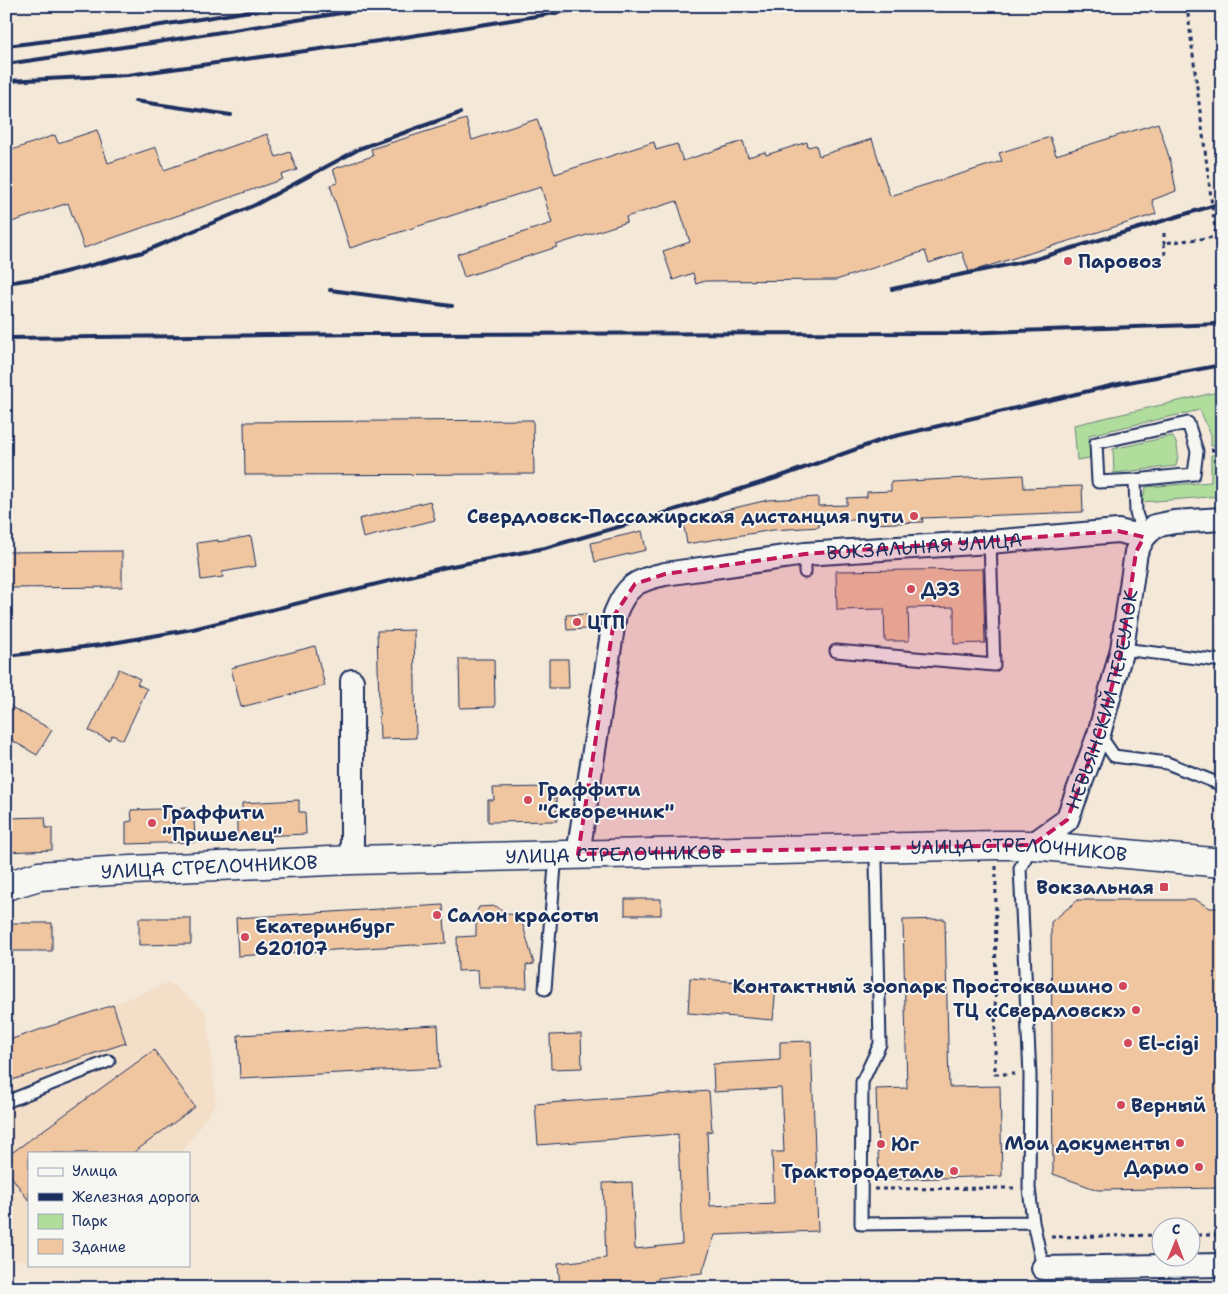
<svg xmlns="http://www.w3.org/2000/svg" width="1228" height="1294" font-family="'Shantell Sans',sans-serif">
  <rect width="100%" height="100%" fill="#f4e8d9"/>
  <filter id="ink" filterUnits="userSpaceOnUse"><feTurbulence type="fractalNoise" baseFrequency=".02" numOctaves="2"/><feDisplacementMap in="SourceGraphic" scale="10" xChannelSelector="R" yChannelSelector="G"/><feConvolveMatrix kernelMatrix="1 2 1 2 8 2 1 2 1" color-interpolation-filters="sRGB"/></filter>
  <g filter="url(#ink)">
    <path fill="#f3dec8" d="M169,982L206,1012L216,1103L181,1153H29V1260L6,1261V1041L113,1005Z"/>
    <path fill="#b0dd9b" stroke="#66867c" d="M1222,391V445L1211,446V435L1200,410L1089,435L1090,458L1077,460L1074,425Z
      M1172,436C1179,445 1179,455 1176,466L1114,473L1113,449Z
      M1222,454V496L1142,502L1146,487L1211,482V455Z"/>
    <path fill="#f0c6a0" stroke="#1b2f5e" d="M466,119L472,140L537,119L555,174L654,142L656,150L677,144L683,161L743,141L748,157L765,152L766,155L807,142L808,147L816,145L819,156L872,139L890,196L1002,161L999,153L1050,137L1056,155L1158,123L1171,163L1176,191L1152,200L1156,214L969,272L962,252L929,263L925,251L836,280L705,281L696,284L693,273L673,280L663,251L690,242L677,201L626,217L627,222L556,245L557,247L464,277L457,254L552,223L541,187L350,248L330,185L338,183L333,169L373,156L371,149Z
      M97,130L108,163L156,147L164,170L267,134L276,157L290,152L297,170L281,175L283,179L84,248L68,203L6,224V152L55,135L58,143Z
      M533,420L534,474L245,475L244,422Z
      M1023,475L1024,488L1082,486L1083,512L922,518L923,522L870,524V519L819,522V527L773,530L687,544L683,520L768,500L818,497V506L847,505V498L867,497V492L891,491V482Z
      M430,501L435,520L363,538L359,519Z
      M642,531L646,550L595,562L591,543Z
      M251,536L256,566L222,572L223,577L201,580L197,543L218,540V542Z
      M122,551V587L6,588V552Z
      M983,569L985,643L954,644V607L908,608L909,641H885L884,609L837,610L836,571Z
      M586,614L587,629L567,630L566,615Z
      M414,630L416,738L380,739L377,631Z
      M315,646L325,686L241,707L231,668Z
      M459,659H494L495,707L460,708Z
      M549,659H568L569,688H549Z
      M119,669L140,679L137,684L147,689L123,740L112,735L109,740L89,731Z
      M6,704L52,730L37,755L6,737Z
      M550,787V798H556L557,821L488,822V800H494L493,788Z
      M299,800V812H305L306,834L237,837V814H242V803Z
      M188,808V819H194L195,842L126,844V822L132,821L131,810Z
      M45,817L46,828H52V850L6,852V818Z
      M625,899H661V915H625Z
      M1078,900H1196L1210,908H1222V1188L1098,1190L1053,1174L1051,922Z
      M443,905L446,943L238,956L236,918Z
      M496,906L506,914L520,915L534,964L526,965L527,988H479L478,970L458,971L457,937L476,936V913L479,907Z
      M139,918H191V944L139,945Z
      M945,919L949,1087L1000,1086L1002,1176L879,1180L876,1089L907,1088L903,920Z
      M6,923H52V951H6Z
      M690,978L776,985L773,1020L688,1013Z
      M113,1005L126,1043L6,1082V1041Z
      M438,1025L440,1068L240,1078L238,1035Z
      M581,1034L582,1068L551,1069L550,1035Z
      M811,1041L818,1231L715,1235L702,1273L658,1278L659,1288H560L558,1263L606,1258L603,1183L632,1182L635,1249L682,1244L678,1134L538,1145L535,1104L709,1091L712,1131L707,1132L710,1206L774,1203L772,1152H784L781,1088L714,1092L713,1064L780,1060V1042Z
      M154,1050L195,1107L133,1153H29V1201L6,1169V1157Z"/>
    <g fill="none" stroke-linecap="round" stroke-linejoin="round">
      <g stroke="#1b2f5e" stroke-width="15">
        <path id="service" d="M1135,480L1098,482L1096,443L1188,423L1197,451L1194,474L1135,480L1136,513L1144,537
          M805,554V572
          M1122,649L1222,661
          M836,651L994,665L990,542
          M1099,734L1114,756L1167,763L1222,785
          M1032,846L1020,868L1030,1075L1029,1188L1033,1222L1043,1268
          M876,863L880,1044L862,1082L861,1224L1033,1222
          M545,989L556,854
          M6,1102L109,1061"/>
      </g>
      <g stroke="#1b2f5e" stroke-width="26">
        <g id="minor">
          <path id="s1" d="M1032,845L1067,820L1099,734L1122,649L1136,552L1144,537L1155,526L1174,522L1222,519"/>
          <path id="s2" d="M578,854L615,614C626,586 636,580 665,574L805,554L990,542L1118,531L1144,537"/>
          <path d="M351,860L352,843V681"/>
          <path d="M1043,1268L1222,1265"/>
        </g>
      </g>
      <g stroke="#1b2f5e" stroke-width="31">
        <g id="secondary">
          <path id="s3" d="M6,886L39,876L110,871L351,860L998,845H1032L1222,863"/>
        </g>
      </g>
      <path stroke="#1b2f5e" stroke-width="3" stroke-dasharray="4 4" stroke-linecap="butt" d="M1187,6L1201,119
        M1164,233V243
        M1165,255L1164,243L1216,237L1222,288
        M1211,450H1222
        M996,866L995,1074H1016
        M874,1189L1016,1188
        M1190,1235H1222
        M1051,1237L1160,1235"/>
      <use href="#service" stroke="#f6f6f2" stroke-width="11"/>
      <use href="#minor" stroke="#f6f6f2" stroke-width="22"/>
      <use href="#secondary" stroke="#f6f6f2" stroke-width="28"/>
      <path stroke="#1b2f5e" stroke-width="4" d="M6,46L97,35L283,6
        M6,64L158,42L386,6
        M6,81L128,75L386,40L599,6
        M135,101L231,115
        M6,283L45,277L143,252L255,205L361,148L460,113
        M892,289L1036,259L1222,203
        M330,290L452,306
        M6,338L370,334L962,333L1222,324
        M6,656L101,645L193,629L442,568L545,548L636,522L776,478L887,438L1123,383L1222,365"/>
      <path stroke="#1b2f5e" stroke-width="3" stroke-dasharray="4 4" stroke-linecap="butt" d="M1201,119L1216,237"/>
    </g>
  </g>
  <path fill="#c2185b" fill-opacity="0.2" stroke="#c2185b" stroke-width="4" stroke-dasharray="10 6" stroke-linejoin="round" d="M1118,531L1144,537L1136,552L1122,649L1099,734L1067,820L1032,845L578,854L615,614L635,584L665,574L805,554Z"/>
  <g fill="#d1495b" stroke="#f6f6f2" stroke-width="2">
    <circle cx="1068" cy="261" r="5"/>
    <circle cx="914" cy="516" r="5"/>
    <circle cx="911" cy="589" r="5"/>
    <circle cx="577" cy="622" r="5"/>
    <circle cx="528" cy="800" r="5"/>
    <circle cx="152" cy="823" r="5"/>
    <rect x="1159" y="882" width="10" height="10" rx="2.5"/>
    <circle cx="437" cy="915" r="5"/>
    <circle cx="245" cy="937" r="5"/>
    <circle cx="1123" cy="986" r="5"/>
    <circle cx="1136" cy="1010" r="5"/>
    <circle cx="1128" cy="1043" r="5"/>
    <circle cx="1121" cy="1105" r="5"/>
    <circle cx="1180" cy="1143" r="5"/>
    <circle cx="881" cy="1144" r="5"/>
    <circle cx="1199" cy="1167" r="5"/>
    <circle cx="954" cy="1171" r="5"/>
  </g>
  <g text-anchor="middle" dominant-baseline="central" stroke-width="4" stroke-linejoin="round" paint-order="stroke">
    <g font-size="19" font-weight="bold" fill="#1b2f5e" stroke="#f6f6f2" text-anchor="start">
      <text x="1078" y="261">Паровоз</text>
      <text x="904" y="516" text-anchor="end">Свердловск-Пассажирская дистанция пути</text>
      <text x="921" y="589">ДЭЗ</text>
      <text x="587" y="622">ЦТП</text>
      <text x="538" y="789">Граффити<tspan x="538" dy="22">"Скворечник"</tspan></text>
      <text x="162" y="812">Граффити<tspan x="162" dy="22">"Пришелец"</tspan></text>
      <text x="1154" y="887" text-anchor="end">Вокзальная</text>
      <text x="447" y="915">Салон красоты</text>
      <text x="255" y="926">Екатеринбург<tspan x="255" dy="22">620107</tspan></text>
      <text x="1113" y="986" text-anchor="end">Контактный зоопарк Простоквашино</text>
      <text x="1126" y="1010" text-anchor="end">ТЦ «Свердловск»</text>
      <text x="1138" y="1043">El-cigi</text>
      <text x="1131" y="1105">Верный</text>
      <text x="1170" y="1143" text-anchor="end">Мои документы</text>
      <text x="891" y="1144">Юг</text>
      <text x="1189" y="1167" text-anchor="end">Дарио</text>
      <text x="944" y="1171" text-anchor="end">Трактородеталь</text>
    </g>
    <g font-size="19" fill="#1b2f5e" stroke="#f6f6f2">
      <text stroke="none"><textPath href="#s2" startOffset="572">ВОКЗАЛЬНАЯ УЛИЦА</textPath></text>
      <text stroke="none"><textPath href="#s1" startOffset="169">НЕВЬЯНСКИЙ ПЕРЕУЛОК</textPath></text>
      <text stroke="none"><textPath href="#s3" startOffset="1015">УЛИЦА СТРЕЛОЧНИКОВ</textPath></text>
      <text stroke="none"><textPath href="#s3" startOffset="610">УЛИЦА СТРЕЛОЧНИКОВ</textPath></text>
      <text stroke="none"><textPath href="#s3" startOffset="205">УЛИЦА СТРЕЛОЧНИКОВ</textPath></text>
    </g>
  </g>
  <rect width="1228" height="1294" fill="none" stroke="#f6f6f2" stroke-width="25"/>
  <rect x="12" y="12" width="1203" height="1269" fill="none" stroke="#1b2f5e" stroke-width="2" filter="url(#ink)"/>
  <rect x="28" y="1152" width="162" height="115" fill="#f6f6f2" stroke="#9ea6b7"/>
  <rect x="38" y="1168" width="25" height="8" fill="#f6f6f2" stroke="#9ea6b7"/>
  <text x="72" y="1176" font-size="15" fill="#1b2f5e">Улица</text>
  <rect x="38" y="1193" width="25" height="8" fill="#1b2f5e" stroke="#9ea6b7"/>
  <text x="72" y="1202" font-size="15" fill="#1b2f5e">Железная дорога</text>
  <rect x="38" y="1214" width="25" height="15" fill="#b0dd9b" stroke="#9ea6b7"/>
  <text x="72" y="1226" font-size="15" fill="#1b2f5e">Парк</text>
  <rect x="38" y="1239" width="25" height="15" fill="#f0c6a0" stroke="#9ea6b7"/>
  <text x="72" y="1252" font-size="15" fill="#1b2f5e">Здание</text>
  <g transform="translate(1176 1242) rotate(1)"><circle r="24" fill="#f6f6f2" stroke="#9ea6b7"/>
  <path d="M0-4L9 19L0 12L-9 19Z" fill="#d1495b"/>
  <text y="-8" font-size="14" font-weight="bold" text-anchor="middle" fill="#1b2f5e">С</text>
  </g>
</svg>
